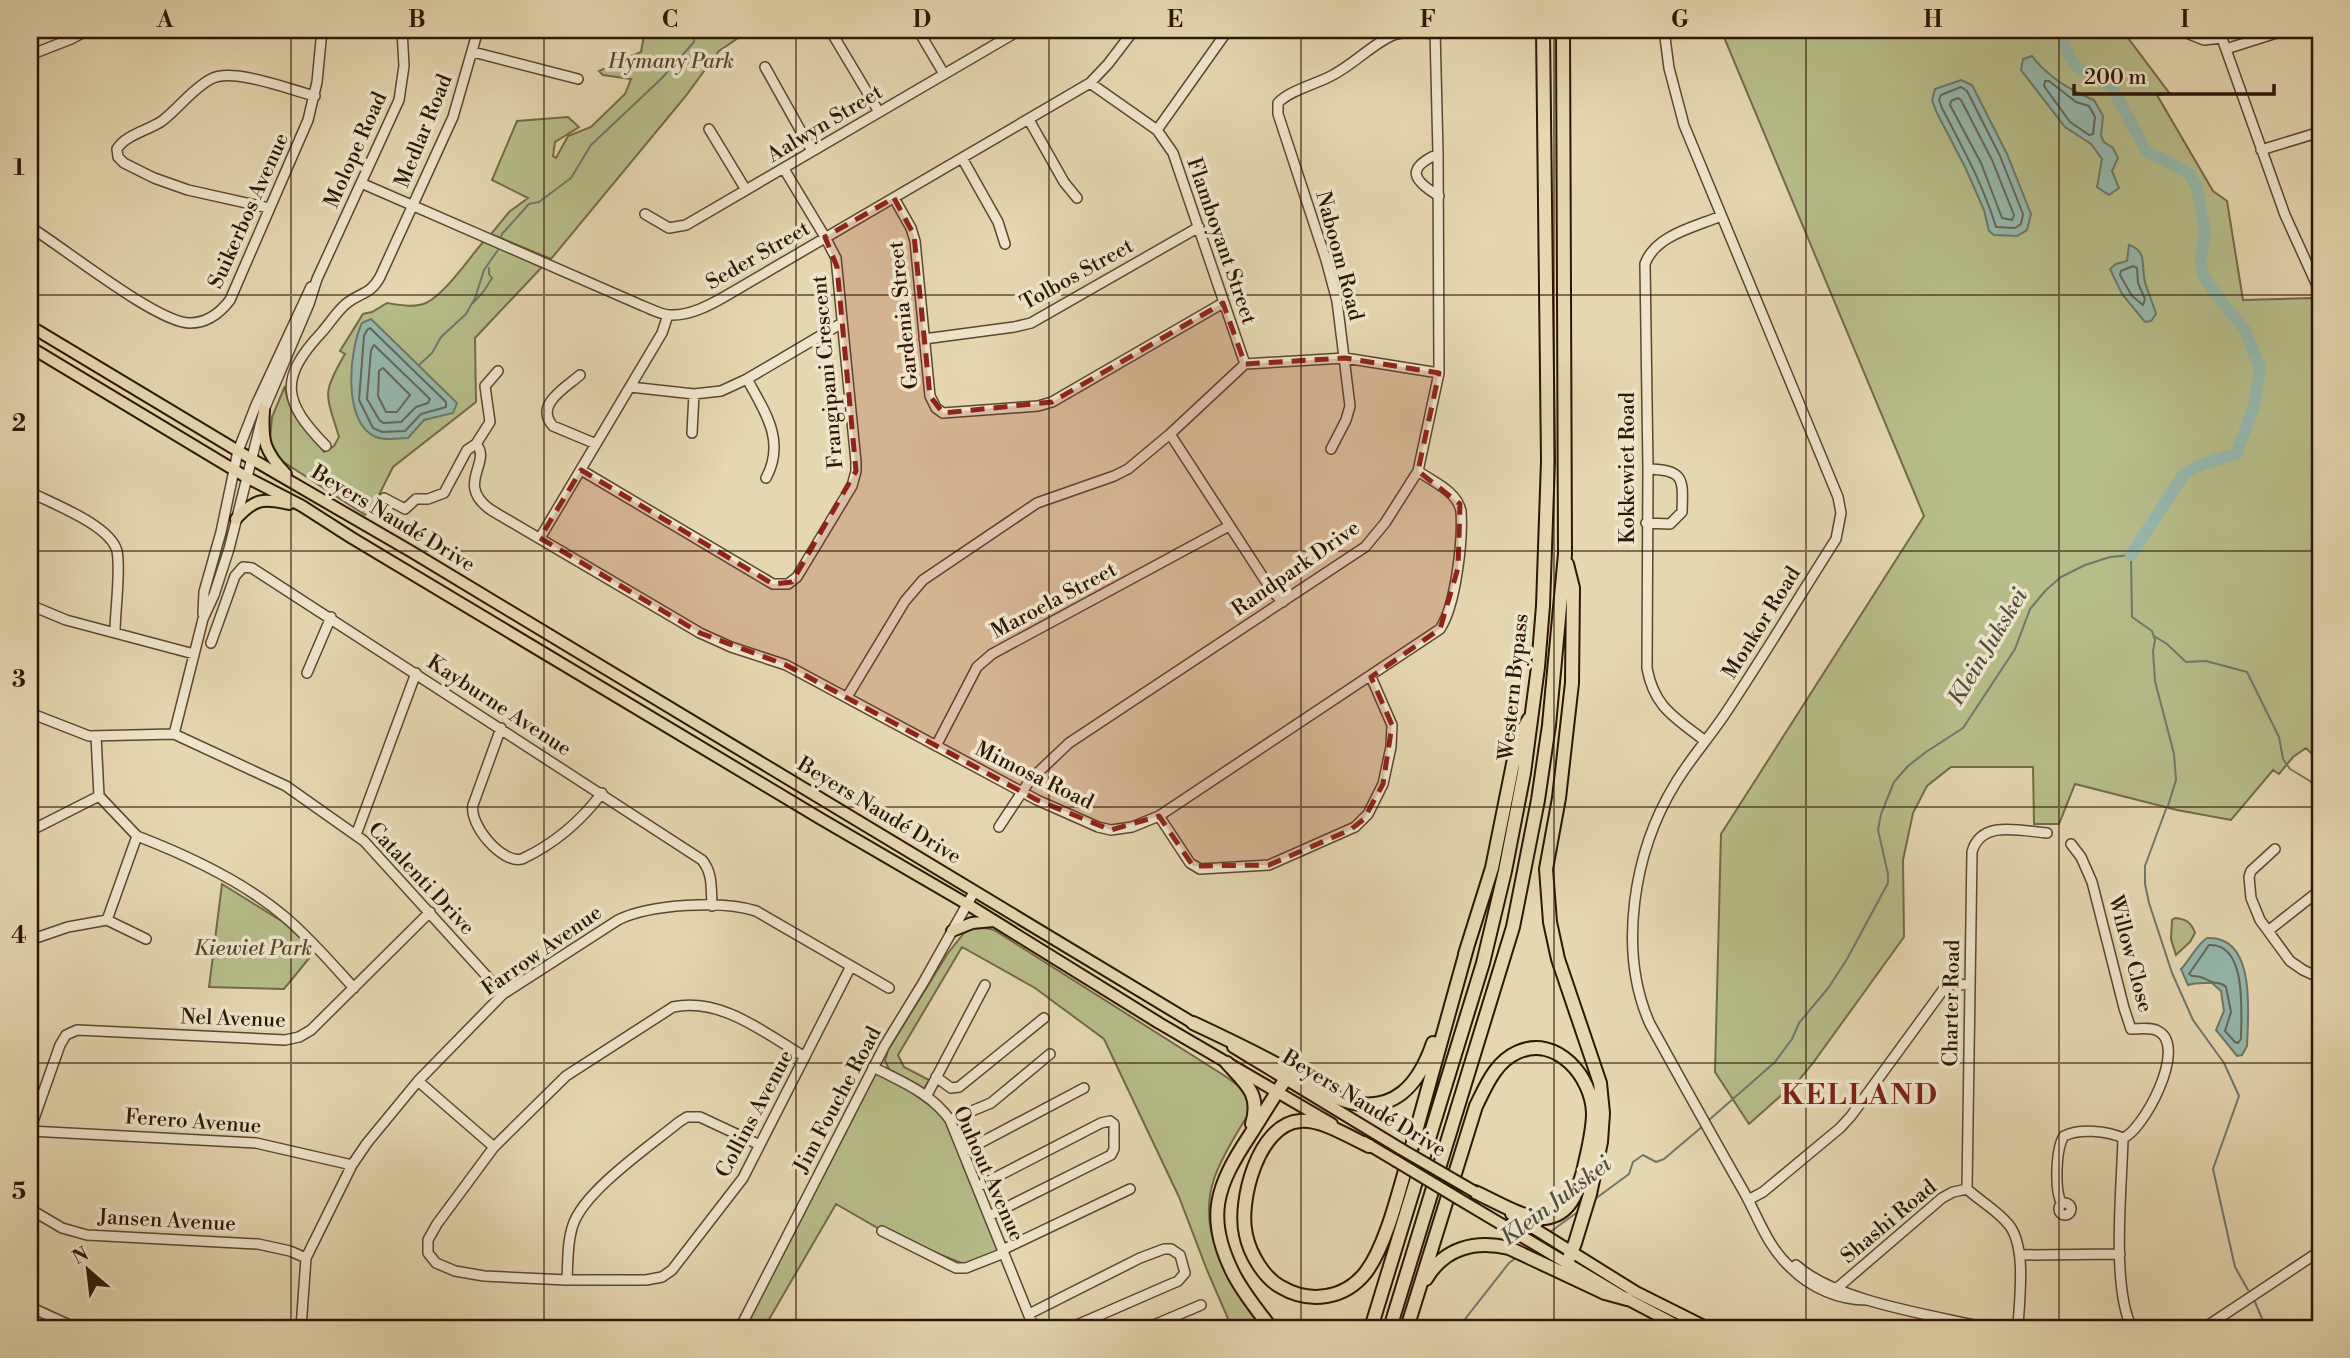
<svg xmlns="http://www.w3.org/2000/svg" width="2350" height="1358" font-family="'Libre Bodoni',serif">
  <rect width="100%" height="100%" fill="#e5d7b0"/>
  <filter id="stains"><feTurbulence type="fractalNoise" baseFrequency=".00286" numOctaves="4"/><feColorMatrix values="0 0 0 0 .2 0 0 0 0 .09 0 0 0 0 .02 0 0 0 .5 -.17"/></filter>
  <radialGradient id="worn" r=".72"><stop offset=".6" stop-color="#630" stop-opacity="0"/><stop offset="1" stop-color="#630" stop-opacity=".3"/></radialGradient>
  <path fill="#b7bd89" stroke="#736a47" stroke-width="2" d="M645,30H750L719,51L685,97L551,259L491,234L509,212L528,198L492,180L517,121L568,117L579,127L555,142L553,156L556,158L568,136L591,127L625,94L631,79L603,75L599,71L641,52Z
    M1721,30H2122L2170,94L2157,95L2213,191L2227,201L2243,300L2312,298L2320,308V762L2306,748L2293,757L2279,774L2273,770L2231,820L2177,810L2075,784L2059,824H2034L2033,767H1951L1927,786L1913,813L1903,860L1904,937L1813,1063L1790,1091H1786L1749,1124L1715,1072L1721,834L1924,516Z
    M484,241L542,267L475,338L476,402L393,467L375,503L365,515L279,459L270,440L272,417L285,386C287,414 309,430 324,452L334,446L339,437C326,393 321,395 345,354L340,351L363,314L372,312L387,303C399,305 414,308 426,303C446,293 469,258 484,241Z
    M222,884L283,922L315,951L284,989L209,987Z
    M2175,918C2186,919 2191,922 2195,933L2190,942L2176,955L2171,939L2172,920Z
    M977,926L994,930L1225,1076L1244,1090L1250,1111C1238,1132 1222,1155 1214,1179C1195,1236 1232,1282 1262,1328H1232L1207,1270L1179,1197L1104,1039L1035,988L962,947L898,1055L904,1067L929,1080L924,1089L890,1071L885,1061L888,1050L948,953L964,933Z
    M875,1066L954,1123L1006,1253L966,1265L883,1231L836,1204L764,1328H739Z"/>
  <path fill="#96b9af" stroke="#6d786b" stroke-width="2" d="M2032,56C2047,76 2072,91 2094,100L2103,116L2101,136L2104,142L2113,148L2118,158L2112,171L2119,188L2109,195L2097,187L2102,159L2091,144L2065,127L2021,70L2023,59Z
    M1961,80L1972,85L2007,154L2031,214L2027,230L2017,236L1994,235L1989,231L1984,210L1966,169L1936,111L1932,100L1935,89Z
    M2129,245C2148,251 2141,267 2145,282C2148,293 2153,303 2156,314L2151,321L2145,322L2122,294L2110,269L2116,264L2127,261Z
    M371,319L457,403L453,413L424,420L408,438C399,438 385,441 376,437C342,423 349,350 362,323Z
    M2207,938C2257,935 2248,1015 2247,1046L2242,1055L2237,1056L2216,1030L2224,1011L2221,991L2212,983C2203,983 2196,982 2188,985L2181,969C2190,960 2196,945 2207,938Z"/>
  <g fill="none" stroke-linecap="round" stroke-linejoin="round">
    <path stroke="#62685a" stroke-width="2" d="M2045,81H2049L2076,102L2089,106L2095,117L2093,134L2089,135L2070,122L2044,86Z
      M1961,87L1967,91L2000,156L2023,214L2021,224L2015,228L1996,227C1983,184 1962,147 1942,108L1939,100L1941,95Z
      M1958,98L1961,100L1992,160L2014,215L2012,220L2002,218L1981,163L1950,105L1951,101Z
      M2133,266L2137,268L2138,283L2145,299L2143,305L2132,296L2120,275L2121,271Z
      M370,328L446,402V407L421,414L405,431L382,432L373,428L359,400L364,336L367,330Z
      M374,345L430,399L428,403L416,407L401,422L384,423L380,421L367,399L371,350Z
      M383,368L410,395L397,412H386L378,396L379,371Z
      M2209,945C2248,943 2241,1015 2241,1039L2238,1043L2235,1042L2225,1031L2231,1012L2226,987C2221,982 2218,984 2212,982C2204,979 2202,975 2192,976L2189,974Z"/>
    <path stroke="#6d786b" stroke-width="2" d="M501,238L502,234L529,204L539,202L571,178L591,145L662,78L694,42L693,35L700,30
      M473,303L484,291L492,278L489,274V268
      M419,365L432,353L441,337L466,314L475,298L484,270L498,250
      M2154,636L2167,644L2186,662L2206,661L2247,672L2279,737L2283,759L2290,769L2310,781L2320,792
      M2166,809L2145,866V884L2149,903L2172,973L2193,1020L2224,1063L2239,1096L2213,1169L2235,1267L2248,1290
      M1709,1120L1775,1062L1792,1039L1799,1023L1829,987L1847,959L1888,883V874L1878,830L1881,814L1894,782L1908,766L1926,752L1963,728L2015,649L2030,609L2046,590L2061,577L2085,565L2110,557L2131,555L2132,617L2152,631L2155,640L2153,651L2155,681L2174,754L2176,780L2168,806
      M1595,1199L1629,1174L1633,1162L1643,1155L1656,1162L1664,1159L1703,1126
      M1550,1232L1579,1211
      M2255,1302L2266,1328
      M1458,1328L1509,1263L1517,1257"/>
    <path stroke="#96b9af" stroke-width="12" d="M2060,30L2069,56L2078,68L2098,76L2112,87L2146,151L2189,173L2197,187L2205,232L2201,258L2203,274L2212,289L2245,330L2260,369L2254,407L2236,454L2203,464L2184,474L2131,555"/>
    <g stroke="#5c4630" stroke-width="12">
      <path id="minor" d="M830,30L879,112
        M918,30L944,74
        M1664,30L1669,68L1684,125L1838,497L1841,513L1836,539C1799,597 1763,657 1725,714C1709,738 1690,759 1675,784C1634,851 1617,950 1650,1024C1681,1080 1712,1136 1744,1192C1759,1219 1767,1246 1791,1268C1811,1288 1839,1300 1867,1300
        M2179,30L2204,40L2222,38
        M2219,30L2285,215L2320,292
        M2226,49L2286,30
        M473,52L578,79
        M30,55L71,39L88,30
        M765,67L812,151
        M1090,83L1157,130L1173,153L1245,364
        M1029,120L1064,182L1077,198
        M709,129L746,190
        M1157,130L1228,30
        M2261,150L2320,132
        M1438,154C1406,168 1412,180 1439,196
        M962,158L998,222L1005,244
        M361,183L643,306C651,309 661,315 670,315C689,316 708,306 724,297L1090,83L1108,64L1134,30
        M894,198L911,228L915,241L930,396L936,408L943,413L1038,406L1052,402L1223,303
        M269,208L188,190L154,178L124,163L118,157L117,149C125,135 149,130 162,121C179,108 192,89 211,79C233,67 290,90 315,96
        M645,214L669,228L686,225L1020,30
        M30,227C63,247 157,323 190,323C207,323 220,313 230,300L308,120L317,82L322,30
        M924,339L1014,327L1031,323L1199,227
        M1245,364L1345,358L1439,373
        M580,375C565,388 534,405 553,426L596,444
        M747,379C765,412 786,441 766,478
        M630,387L694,394L721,391L747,379L842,323
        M692,433L694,394
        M1170,434L1272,591L1283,602
        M476,444L490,422L485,386L498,371
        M326,446C283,402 278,379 322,332C330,323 337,311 347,303C361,292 370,295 380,277L453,117L478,30
        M1331,449L1346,420L1350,406L1337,301L1326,260L1278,114V103C1288,91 1316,84 1331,76C1353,65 1370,46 1391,36C1404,30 1421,33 1435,34
        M581,470L773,584H788L797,577L852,486L856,471V462L836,258L825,237L784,169
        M30,492C53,504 110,525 117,551C121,572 115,610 115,632
        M384,498L405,509L416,499H428L444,493L467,450L476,444C493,462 454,484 491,510L700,633L731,647L786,665L1037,800L1098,827L1111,830L1132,827L1159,816L1440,629C1456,605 1463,540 1461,511C1457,491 1433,482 1418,471
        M1646,523L1670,524L1682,512C1683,479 1685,470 1648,469
        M540,538L662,333L668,315
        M30,605L66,620L194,654
        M203,614L204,592L221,532L238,451L256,405L311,287
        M211,643L235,576L243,567L252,568L702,860C713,873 711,889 712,906
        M307,673L331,617
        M847,697L905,601L923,580L1037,503L1114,476L1128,469L1170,434L1245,364
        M30,713L89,736L174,734L286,786L364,841L503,994
        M501,728L473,805C469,825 502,864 522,859C554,844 581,821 602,793
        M174,734L203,619L214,595L229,549L264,410L309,304L317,279L399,100L404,66L402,30
        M96,736L99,796L137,836C189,856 243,881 285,917C310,938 332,964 354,988
        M1705,741C1676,718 1654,708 1647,668L1648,469L1645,264C1655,235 1695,227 1721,216
        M936,746L977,667L992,654L1229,526
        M1159,816L1190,863L1200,869L1269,865L1355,827L1368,814L1383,784L1391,747L1392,725L1371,677
        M999,827L1030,780L1069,743L1365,547L1385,523L1418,471L1439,373L1438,154L1435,30
        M30,831L99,796
        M356,835L416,673
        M2071,844L2081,857L2092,882L2124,1008L2131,1029C2140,1029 2151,1027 2158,1031C2189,1047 2142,1132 2123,1138
        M2275,849L2251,871L2249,877L2251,898L2260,920L2290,961L2303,970L2320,978
        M107,920L137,836
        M107,920L146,939
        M2268,931L2320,890
        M30,940L68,927L107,920
        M805,1057C766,1034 722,997 673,1007L566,1076L494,1147L437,1224L428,1240V1253L436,1263L455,1271L484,1276L567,1280H646L662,1277L672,1270L743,1178L851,966
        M873,1067C902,1082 931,1093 950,1120L1034,1328
        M936,1077L951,1088L959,1087L1044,1018
        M418,1081L494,1147
        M927,1095L985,985
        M950,1120L991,1103L1050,1054
        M30,1130L60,1045L66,1035L77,1030L285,1040L299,1037L311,1030L430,912
        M30,1131L256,1143L352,1165
        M2123,1138C2122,1186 2111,1287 2132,1328
        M963,1152L1084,1088
        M977,1187L1101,1123L1110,1121L1114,1124V1149L1111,1155L989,1216
        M1967,1189L1972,852C1981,819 2021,831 2047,833
        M1967,1189C1980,1201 1998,1211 2009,1225C2027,1248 2019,1300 2018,1328
        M1748,1200L1763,1192L1840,1128L1851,1116L1943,990L1952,984L1970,985
        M2059 1209a6 6 0 1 1 12 0a6 6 0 1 1-12 0Z
        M2062,1204C2054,1191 2056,1148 2064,1136C2080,1128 2107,1131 2123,1138
        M30,1209L62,1228L87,1235L258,1244L290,1251L306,1258
        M882,1231L956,1268H966L1004,1253
        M1002,1250L1130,1189
        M2020,1255L2120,1254
        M1796,1265C1837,1302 1933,1315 1988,1328
        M567,1280C568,1262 567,1242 573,1225C584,1191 650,1146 679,1122L687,1117H700L760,1145
        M1836,1289L1942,1198L1953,1192L1967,1189
        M30,1307L76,1328
        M1029,1314L1140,1258L1164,1249H1171L1180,1255L1185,1273L1178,1281L1070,1328
        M301,1328L306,1258L352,1165L367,1143L418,1081L503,994L618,920C650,904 723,900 756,911L889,988
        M740,1328L885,1045L923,983L974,892
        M1147,1328L1201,1305
        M2204,1328L2320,1251"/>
    </g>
    <g stroke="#2f1605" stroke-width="14">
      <path id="major" d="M30,326L238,451L412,552L1198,1026
        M30,347L246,477L302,506L352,538L821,819L967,904L1159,1023L1332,1124
        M264,410C262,441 264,451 286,474
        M236,519C255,498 264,498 289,504
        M952,931L972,923L993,921
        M1233,1047L1401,1149
        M1364,1142L1396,1161
        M1459,1199L1627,1299L1682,1328
        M1511,1214L1636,1292L1708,1328"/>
    </g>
    <g stroke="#2f1605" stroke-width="16">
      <path id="highway" d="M1465,954L1492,868L1518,739L1529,719
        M1193,1023C1223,1037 1252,1051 1280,1066C1301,1078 1323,1094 1346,1101C1394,1115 1419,1084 1433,1043
        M1227,1063C1246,1084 1261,1094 1252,1124
        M1369,1146C1349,1137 1322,1119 1300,1121C1258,1124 1238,1202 1246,1235C1250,1254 1264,1278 1281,1287C1310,1304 1345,1299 1366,1272C1387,1244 1400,1186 1410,1153C1429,1084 1448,1016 1467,948
        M1567,1263L1575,1243L1590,1194L1601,1142L1603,1113L1600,1083L1558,959L1550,922L1546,869L1559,798L1572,683L1573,588L1567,564
        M1426,1279C1444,1248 1475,1240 1509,1248L1605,1293L1627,1299
        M1271,1328C1258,1311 1244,1294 1234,1275C1204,1217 1217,1185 1250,1135C1262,1116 1273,1098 1285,1080
        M1371,1328L1483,963L1505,871L1524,773L1538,667L1543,606L1548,461L1543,30
        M1390,1328L1513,927L1538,800L1549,725L1565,554L1563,30
        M1407,1328L1476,1106C1486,1086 1495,1062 1518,1052C1557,1035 1592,1077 1593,1113C1593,1133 1587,1153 1583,1172C1577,1193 1570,1215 1545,1218C1525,1220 1493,1200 1475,1192"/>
    </g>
    <use href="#minor" stroke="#eee5cc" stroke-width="9"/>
    <use href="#major" stroke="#e5d7b0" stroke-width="10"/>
    <use href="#highway" stroke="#e5d7b0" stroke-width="12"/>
    <g stroke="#2f1605" stroke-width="14" stroke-linecap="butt">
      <path id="major-bridge" d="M1401,1149L1475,1192
        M1396,1161L1459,1199"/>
    </g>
    <use href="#major-bridge" stroke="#e5d7b0" stroke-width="10"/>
  </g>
  <path fill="#8f2418" fill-opacity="0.2" stroke="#8f2418" stroke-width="5" stroke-dasharray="14 9" stroke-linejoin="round" d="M894,198L914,235L930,396L943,413L1052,402L1223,303L1245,364L1345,358L1439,373L1418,471L1460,504L1458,568L1440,629L1371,677L1392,725L1383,784L1364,819L1350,830L1269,865L1193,866L1159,816L1111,830L1037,800L786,665L700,633L540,538L581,470L773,584L792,582L856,471L837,267L825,237Z"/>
  <path fill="none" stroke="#2f1605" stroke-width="2" stroke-opacity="0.55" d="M291,30V1328M544,30V1328M796,30V1328M1049,30V1328M1301,30V1328M1554,30V1328M1806,30V1328M2059,30V1328M30,295H2320M30,551H2320M30,807H2320M30,1063H2320"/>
  <g text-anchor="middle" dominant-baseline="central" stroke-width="7" stroke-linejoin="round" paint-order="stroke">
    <g font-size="21" font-style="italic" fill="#58482d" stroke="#eee5cc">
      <text x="671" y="62">Hymany Park</text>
      <text x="253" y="949">Kiewiet Park</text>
    </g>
    <g font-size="21" fill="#2f1605" stroke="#eee5cc">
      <text transform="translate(825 124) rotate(-31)">Aalwyn Street</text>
      <text transform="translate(424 131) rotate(-68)">Medlar Road</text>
      <text transform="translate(356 150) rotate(-66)">Molope Road</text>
      <text transform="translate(249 211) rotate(-66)">Suikerbos Avenue</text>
      <text transform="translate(1221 241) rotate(71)">Flamboyant Street</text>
      <text transform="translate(758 256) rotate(-30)">Seder Street</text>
      <text transform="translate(1339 256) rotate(75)">Naboom Road</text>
      <text transform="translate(1077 275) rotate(-29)">Tolbos Street</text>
      <text transform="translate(904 315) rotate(-96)">Gardenia Street</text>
      <text transform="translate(828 372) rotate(-95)">Frangipani Crescent</text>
      <text transform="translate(1628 468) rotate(-90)">Kokkewiet Road</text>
      <text transform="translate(393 519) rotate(31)">Beyers Naudé Drive</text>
      <text transform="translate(1296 569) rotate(-35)">Randpark Drive</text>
      <text transform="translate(1054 601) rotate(-28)">Maroela Street</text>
      <text transform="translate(1762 623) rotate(-58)">Monkor Road</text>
      <text transform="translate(1514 687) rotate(-84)">Western Bypass</text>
      <text transform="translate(499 706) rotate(33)">Kayburne Avenue</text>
      <text transform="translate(1034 776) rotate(26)">Mimosa Road</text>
      <text transform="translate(879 811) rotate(31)">Beyers Naudé Drive</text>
      <text transform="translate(421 879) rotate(47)">Catalenti Drive</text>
      <text transform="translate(542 951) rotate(-35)">Farrow Avenue</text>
      <text transform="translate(2130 954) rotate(75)">Willow Close</text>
      <text transform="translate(1952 1003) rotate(-89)">Charter Road</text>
      <text transform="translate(233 1019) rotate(2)">Nel Avenue</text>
      <text transform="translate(838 1100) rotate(-62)">Jim Fouche Road</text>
      <text transform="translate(1364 1104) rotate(31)">Beyers Naudé Drive</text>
      <text transform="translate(755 1114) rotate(-62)">Collins Avenue</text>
      <text transform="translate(193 1122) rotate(4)">Ferero Avenue</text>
      <text transform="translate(988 1174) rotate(66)">Ouhout Avenue</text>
      <text transform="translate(167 1221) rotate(3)">Jansen Avenue</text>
      <text transform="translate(1889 1222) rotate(-40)">Shashi Road</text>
    </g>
    <g font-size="23" font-style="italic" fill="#534f40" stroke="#eee5cc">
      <text transform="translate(1988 647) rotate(-59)">Klein Jukskei</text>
      <text transform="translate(1556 1201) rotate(-37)">Klein Jukskei</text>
    </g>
    <g font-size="28" font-weight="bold" letter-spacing="2" fill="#7a1f14" stroke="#eee5cc">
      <text x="1860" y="1095">KELLAND</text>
    </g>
  </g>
  <rect width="2350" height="1358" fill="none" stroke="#e5d7b0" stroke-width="77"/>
  <g transform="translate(88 1270) rotate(332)" stroke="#eee5cc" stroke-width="5" paint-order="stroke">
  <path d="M0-5L12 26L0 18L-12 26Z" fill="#2f1605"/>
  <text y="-10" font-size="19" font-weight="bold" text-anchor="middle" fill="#2f1605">N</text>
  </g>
  <path d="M2074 84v10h200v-10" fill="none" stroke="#2f1605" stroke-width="3.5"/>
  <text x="2084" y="84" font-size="21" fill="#2f1605" stroke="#eee5cc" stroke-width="5" paint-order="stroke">200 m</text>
  <rect x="38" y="38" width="2274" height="1282" fill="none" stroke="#2f1605" stroke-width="2.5"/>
  <g font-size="23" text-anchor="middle" font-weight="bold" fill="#2f1605">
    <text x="165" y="27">A</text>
    <text x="417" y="27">B</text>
    <text x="670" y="27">C</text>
    <text x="922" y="27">D</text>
    <text x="1175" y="27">E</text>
    <text x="1428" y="27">F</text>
    <text x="1680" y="27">G</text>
    <text x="1933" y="27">H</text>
    <text x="2185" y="27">I</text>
    <text x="19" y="175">1</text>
    <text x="19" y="431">2</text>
    <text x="19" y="687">3</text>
    <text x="19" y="943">4</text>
    <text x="19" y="1199">5</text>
  </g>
  <rect width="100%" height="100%" filter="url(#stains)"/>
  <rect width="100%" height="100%" fill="url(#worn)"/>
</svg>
